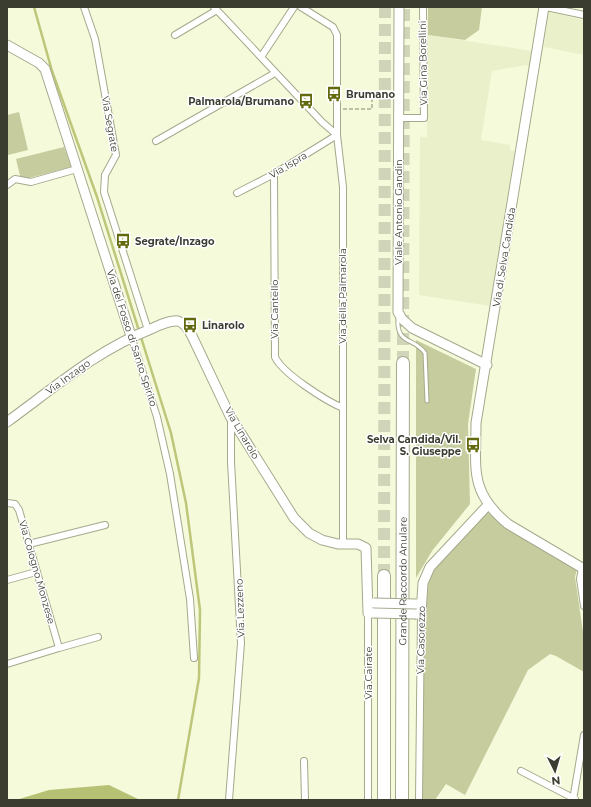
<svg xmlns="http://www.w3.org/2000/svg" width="591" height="807" font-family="Montserrat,sans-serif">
  <rect width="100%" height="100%" fill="#f5fadb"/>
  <path fill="#eaf0c9" d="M548,12L584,20V55L544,47Z
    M428,35L532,51L529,67L526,65L492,71L481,140L510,145V150L515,151L490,306L419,295L420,136L427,138Z"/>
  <path fill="#c6cc9e" d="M428,7H482L479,30L465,40L428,35Z
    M19,112L28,150L8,155L7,115Z
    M64,147L71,167L21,180L16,159Z
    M416,340L476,369L468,424L470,504L432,551L416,578Z
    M486,511L504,526L577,569L575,577L584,639V672L556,656L550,654L528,670L465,795L446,784L435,800H422L425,614L429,579L440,562Z"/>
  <path fill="#b7c174" d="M109,785L140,800H16L49,790Z"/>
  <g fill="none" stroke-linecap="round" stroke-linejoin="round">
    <path stroke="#bdc679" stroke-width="2.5" d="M34,7L52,71L97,197L171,433L186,503L200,610L199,678L178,800"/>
    <path stroke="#d0d4b9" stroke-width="12" stroke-dasharray="12 6" stroke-linecap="butt" d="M403,363L404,7
      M384,576L385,7"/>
    <g stroke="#a5a98c" stroke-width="5">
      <path id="lane" d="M398,318C396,345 414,337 425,353L427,401"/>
    </g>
    <g stroke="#a5a98c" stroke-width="8">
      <path id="street" d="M84,7L95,39L116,155L105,175L104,192L148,330
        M214,7L322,122L337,135
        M301,7L333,27L337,35V135L343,187V544
        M546,7L584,15
        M175,35L217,10
        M261,57L294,7
        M398,118H424L423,7
        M156,141L275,73
        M274,174L275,357C282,373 326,401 343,408
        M7,185L15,179L31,182L77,169
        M237,193L274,174L337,135
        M131,336L157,417L170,474L190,599L194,658
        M7,503L15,504L19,510L59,648L7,664
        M29,544L105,525
        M582,568L580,579L584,606
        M7,580L36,572
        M59,648L98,637
        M304,761L305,800
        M521,771L575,799
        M229,800L241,643L231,462V418
        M368,800V613
        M419,800L421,614
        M573,800L584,735"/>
    </g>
    <g stroke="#a5a98c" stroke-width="11">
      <path id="secondary" d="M399,7L398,312L402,319L412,328L487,365
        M544,7L476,423C476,469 469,492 508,524L584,569
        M7,45L39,63L45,69L131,336
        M7,422C54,388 97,350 151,329C159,325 169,320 178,321C185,323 189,330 192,336L230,416L294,518L309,533L322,540L338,544H358L366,548L368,613H374
        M416,614H421L423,583L430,567L488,505"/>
    </g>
    <g stroke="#a5a98c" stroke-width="14">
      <g id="highway">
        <path d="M384,800V576"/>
        <path id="s1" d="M402,800L403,363"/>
      </g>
    </g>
    <path stroke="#a9ad96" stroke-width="1.5" stroke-dasharray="4 2" stroke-linecap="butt" d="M343,109H372V98L390,99"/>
    <use href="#lane" stroke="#fff" stroke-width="3"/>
    <use href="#street" stroke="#fff" stroke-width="6"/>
    <use href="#secondary" stroke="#fff" stroke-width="9"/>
    <use href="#highway" stroke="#fff" stroke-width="12"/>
    <g stroke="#a5a98c" stroke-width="11" stroke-linecap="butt">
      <path id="secondary-bridge" d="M374,603L416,604
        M374,613L416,614"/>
    </g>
    <use href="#secondary-bridge" stroke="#fff" stroke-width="9"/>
  </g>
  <defs>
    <g id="bus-bare" transform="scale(1.2)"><path d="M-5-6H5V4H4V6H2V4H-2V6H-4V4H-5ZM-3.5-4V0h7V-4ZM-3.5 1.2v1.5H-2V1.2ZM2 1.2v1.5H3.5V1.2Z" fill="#636a0e" stroke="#fff" stroke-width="2.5" paint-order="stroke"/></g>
  </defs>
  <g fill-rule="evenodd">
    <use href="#bus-bare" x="334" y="94"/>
    <use href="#bus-bare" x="306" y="101"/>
    <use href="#bus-bare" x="123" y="241"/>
    <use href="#bus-bare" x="190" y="325"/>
    <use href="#bus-bare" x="473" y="445"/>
  </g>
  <g text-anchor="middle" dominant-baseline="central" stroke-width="3" stroke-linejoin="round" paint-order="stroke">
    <g font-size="10" fill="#3b3d31" stroke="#fff">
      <text transform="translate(423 63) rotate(-91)">Via Gina Borellini</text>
      <text transform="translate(110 124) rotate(80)">Via Segrate</text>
      <text transform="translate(288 165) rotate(-31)">Via Ispra</text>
      <text transform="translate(398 212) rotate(-90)">Viale Antonio Gandin</text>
      <text transform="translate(504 257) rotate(-81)">Via di Selva Candida</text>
      <text transform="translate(342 296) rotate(-90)">Via della Palmarola</text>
      <text transform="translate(274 309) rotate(-90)">Via Cantello</text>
      <text transform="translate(132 338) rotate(72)">Via del Fosso di Santo Spirito</text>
      <text transform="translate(68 377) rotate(-36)">Via Inzago</text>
      <text transform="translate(242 433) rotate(60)">Via Linarolo</text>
      <text transform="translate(37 572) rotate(74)">Via Cologno Monzese</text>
      <text stroke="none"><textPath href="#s1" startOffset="219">Grande Raccordo Anulare</textPath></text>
      <text transform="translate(240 608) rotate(-92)">Via Lezzeno</text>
      <text transform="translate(421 640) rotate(-89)">Via Casorezzo</text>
      <text transform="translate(368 673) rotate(-90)">Via Cairate</text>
    </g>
    <g font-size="10" font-weight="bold" fill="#3b3d31" stroke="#fff" text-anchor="start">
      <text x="346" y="94">Brumano</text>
      <text x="294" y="101" text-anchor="end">Palmarola/Brumano</text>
      <text x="135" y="241">Segrate/Inzago</text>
      <text x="202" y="325">Linarolo</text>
      <text x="461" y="439" text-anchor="end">Selva Candida/Vil.<tspan x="461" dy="12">S. Giuseppe</tspan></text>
    </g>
  </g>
  <rect width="591" height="807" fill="none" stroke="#3b3d31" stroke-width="16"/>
  <g transform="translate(555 771) rotate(175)" stroke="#ffffff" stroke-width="3" paint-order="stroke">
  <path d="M0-3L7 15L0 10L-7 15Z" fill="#3b3d31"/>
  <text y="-6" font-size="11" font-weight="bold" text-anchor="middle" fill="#3b3d31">N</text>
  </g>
</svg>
